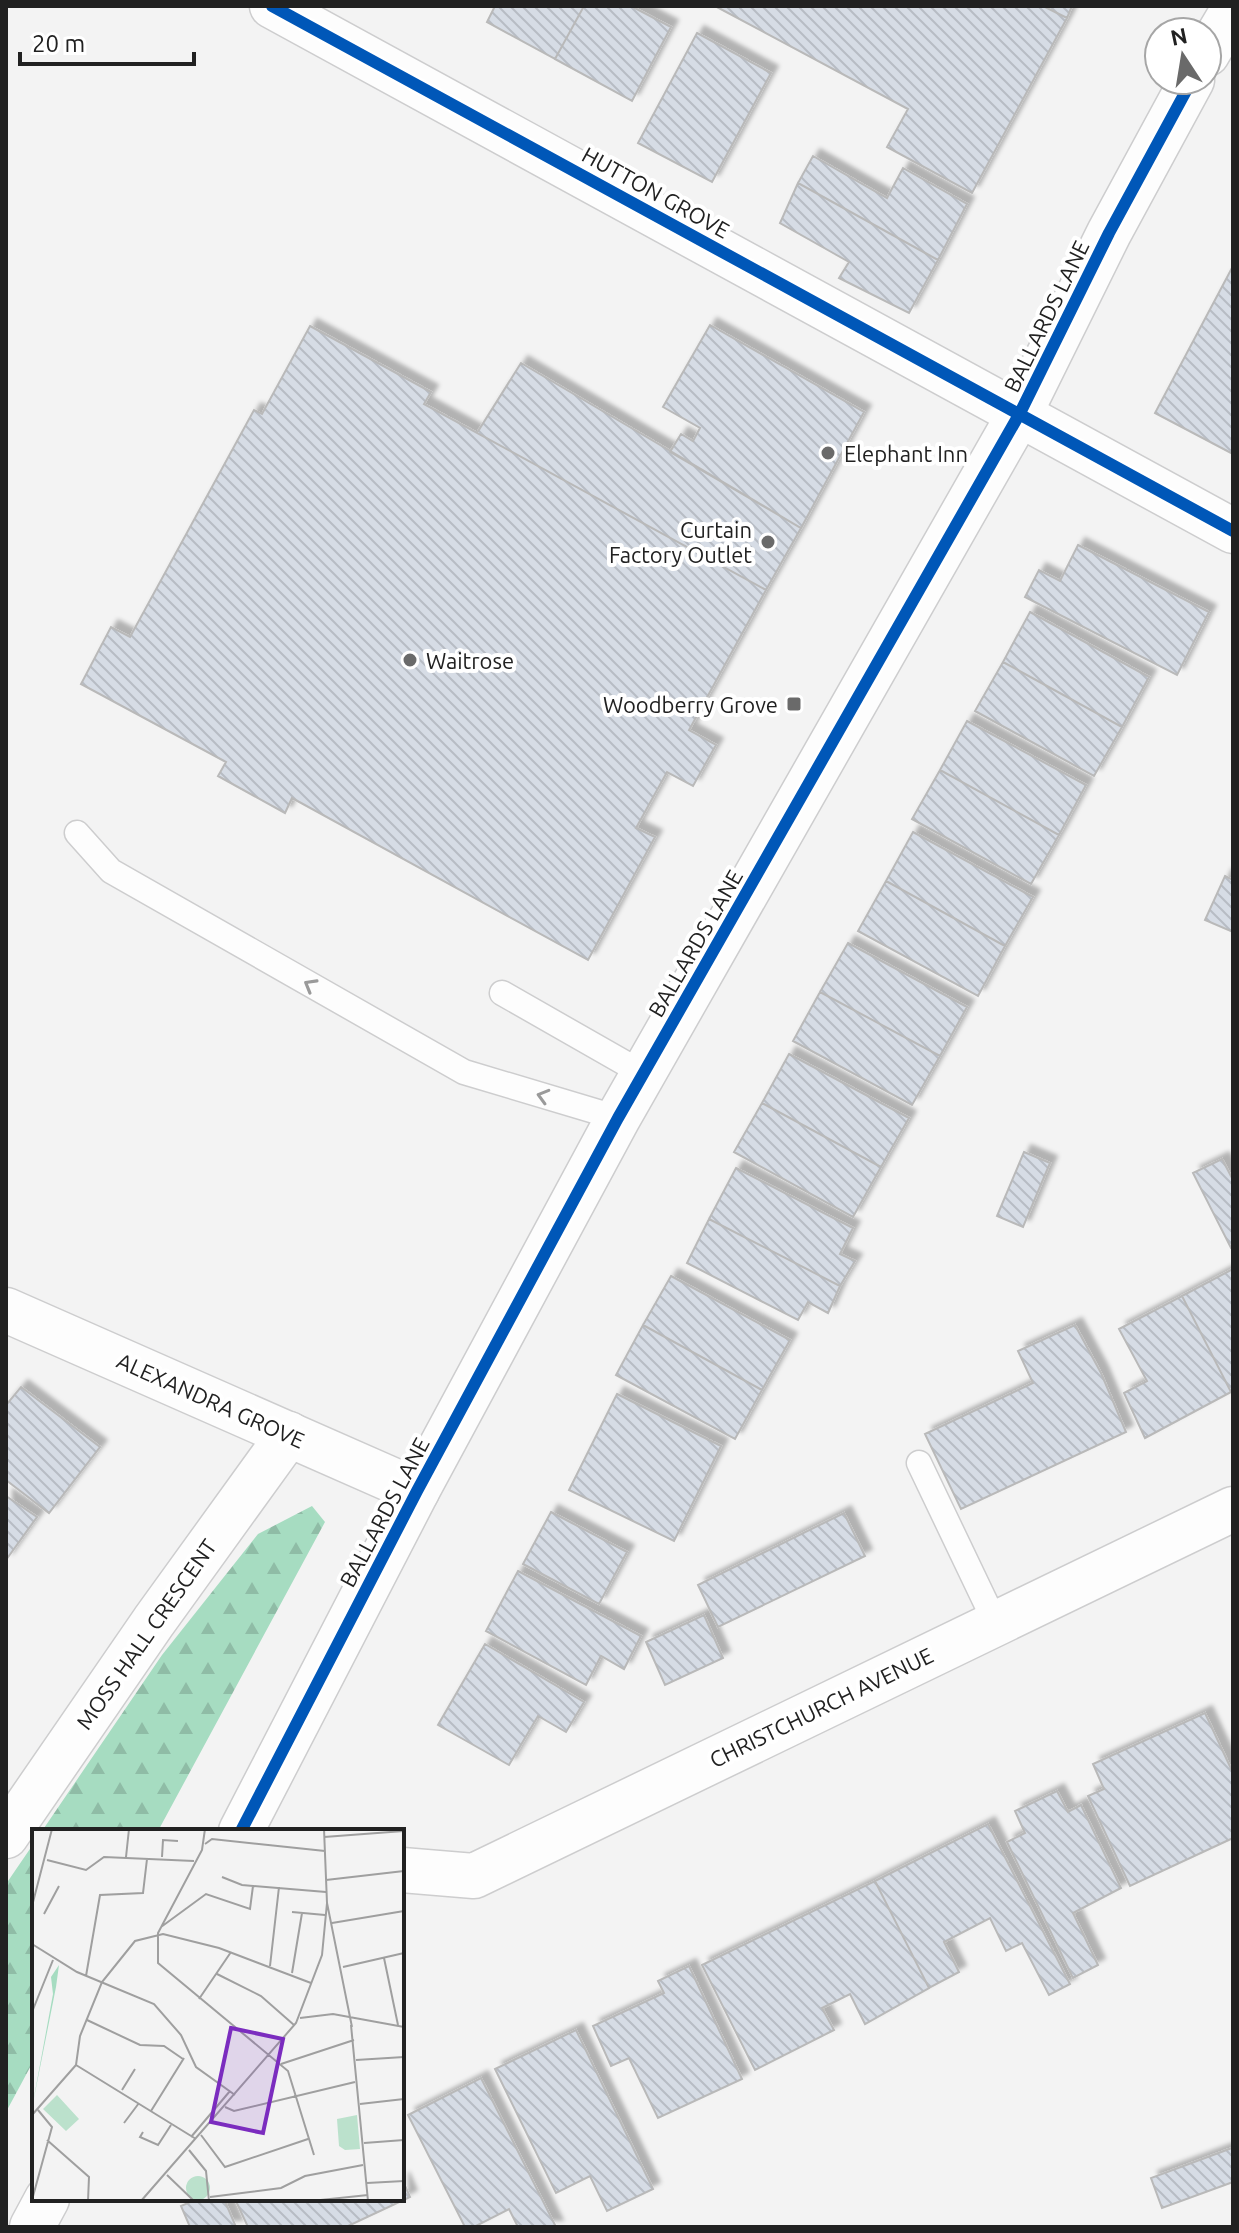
<svg xmlns="http://www.w3.org/2000/svg" width="1239" height="2233" font-family="Ubuntu,sans-serif">
  <defs>
    <pattern id="forest-firs" width="22" height="20" patternUnits="userSpaceOnUse" patternTransform="scale(2)"><rect width="22" height="20" fill="#a6dcc1"/><path d="M5 1l3.5 6h-7zM16 11l3.5 6h-7z" fill="#8fbca6"/></pattern>
    <pattern id="building-back-hatch" width="6" height="6" patternUnits="userSpaceOnUse" patternTransform="scale(2)"><rect width="6" height="6" fill="#d6dce5"/><path d="M-1 5l2 2M0 0l6 6M5-1l2 2" fill="none" stroke="#b7bcc4"/></pattern>
    <filter id="shadow"><feDropShadow dx="7" dy="-7" stdDeviation="2" flood-color="#0004"/></filter>
  </defs>
  <rect width="100%" height="100%" fill="#f3f3f3"/>
  <path fill="url(#forest-firs)" d="M312,1506L325,1522L158,1831H42L162,1655L258,1534Z
    M34,1843V2060L6,2112V1884Z"/>
  <path fill="url(#building-back-hatch)" stroke="#b9b9b9" stroke-width="2" filter="url(#shadow)" d="M495,6H584L555,59L487,22Z
    M584,6H631L671,27L632,101L555,59Z
    M715,6H1043L1067,18L972,193L887,147L908,109Z
    M1043,6H1072L1067,18Z
    M697,33L771,73L712,182L638,143Z
    M813,156L887,198L903,168L967,204L938,260L798,183Z
    M798,183L938,260L909,313L839,278L849,262L780,223Z
    M1233,266V454L1155,413Z
    M710,325L864,412L801,528L670,452L681,434L693,441L700,428L663,407Z
    M310,326L431,392L424,404L766,590L689,730L716,745L693,786L667,772L636,828L655,837L588,960L292,798L285,813L218,776L226,762L81,684L111,627L130,637L254,410L262,414Z
    M521,363L801,528L766,590L477,433Z
    M1078,545L1209,612L1177,675L1025,597L1039,570L1060,581Z
    M1030,612L1149,677L1122,727L1003,662Z
    M1003,662L1122,727L1094,776L975,711Z
    M967,721L1086,785L1059,835L940,770Z
    M940,770L1059,835L1031,884L912,819Z
    M913,832L1033,897L1005,946L886,881Z
    M1225,876L1233,880V932L1205,920Z
    M886,881L1005,946L978,996L858,931Z
    M848,943L967,1007L940,1056L820,992Z
    M820,992L940,1056L912,1105L793,1041Z
    M789,1054L909,1118L881,1167L762,1103Z
    M762,1103L881,1167L853,1217L734,1152Z
    M1024,1152L1050,1163L1023,1227L997,1216Z
    M1222,1159L1233,1180V1247L1231,1248L1193,1173Z
    M736,1168L853,1228L840,1254L855,1261L840,1286L709,1219Z
    M709,1219L840,1286L828,1313L808,1302L798,1320L687,1263Z
    M1233,1269V1391L1231,1392L1182,1296Z
    M671,1276L790,1340L762,1390L643,1325Z
    M1182,1296L1231,1392L1145,1438L1124,1393L1147,1381L1119,1329Z
    M643,1325L762,1390L735,1439L616,1375Z
    M1075,1325L1101,1373L1126,1432L961,1509L925,1434L1033,1383L1018,1351Z
    M21,1387L100,1447L49,1513L6,1480V1405Z
    M617,1394L721,1446L674,1541L569,1490Z
    M6,1496L37,1517L6,1560Z
    M551,1512L627,1552L599,1604L523,1564Z
    M844,1513L865,1556L718,1627L698,1585Z
    M518,1571L641,1636L624,1669L601,1656L586,1685L486,1631Z
    M704,1615L723,1658L665,1685L646,1642Z
    M485,1644L584,1702L566,1732L538,1716L509,1765L438,1725Z
    M1205,1713L1233,1773V1838L1130,1886L1088,1796L1104,1789L1093,1764Z
    M1057,1791L1068,1812L1081,1805L1121,1888L1073,1913L1098,1965L1073,1978L1007,1842L1025,1833L1015,1811Z
    M988,1824L1070,1984L1049,1995L1022,1943L1006,1951L990,1918L944,1942L959,1972L929,1988L875,1881Z
    M875,1881L929,1988L865,2024L850,1994L822,2008L834,2030L755,2070L702,1965Z
    M689,1966L742,2079L658,2118L629,2058L611,2066L593,2026L664,1993L658,1981Z
    M576,2030L653,2189L607,2211L590,2176L556,2193L495,2069Z
    M481,2078L556,2227H518L509,2209L474,2227H465L408,2115Z
    M1232,2148L1233,2182L1162,2208L1151,2178Z
    M402,2179L410,2197L346,2227H248L235,2199H402Z
    M197,2199H224L236,2227H190L181,2206Z"/>
  <g fill="none" stroke-linecap="round" stroke-linejoin="round">
    <g stroke="#cdcdce" stroke-width="27">
      <path id="lane" d="M77,833L111,871L464,1072L618,1118
        M502,993L644,1074
        M919,1463L995,1622"/>
    </g>
    <g stroke="#cdcdce" stroke-width="47">
      <path id="street" d="M272,6L1233,531
        M6,1836L154,1621L289,1434
        M402,1870L474,1876L1233,1509"/>
    </g>
    <g stroke="#cdcdce" stroke-width="47">
      <path id="secondary" d="M6,1310L417,1491"/>
    </g>
    <g stroke="#cdcdce" stroke-width="47">
      <path id="primary" d="M1207,54L1233,10
        M241,1831L417,1491L618,1118L1020,413L1109,233L1192,80
        M32,2227L47,2199"/>
    </g>
    <use href="#lane" stroke="#fdfdfd" stroke-width="24"/>
    <use href="#street" stroke="#fdfdfd" stroke-width="44"/>
    <use href="#secondary" stroke="#fdfdfd" stroke-width="44"/>
    <use href="#primary" stroke="#fdfdfd" stroke-width="44"/>
    <g stroke="#fff" stroke-width="17">
      <path id="cycleway" d="M272,6L1233,531
        M241,1831L417,1491L618,1118L1020,413L1109,233L1192,80"/>
    </g>
    <use href="#cycleway" stroke="#0057b8" stroke-width="12"/>
  </g>
  <defs><path id="oneway-chevron" d="M-2-3.5L2.5 0L-2 3.5" fill="none" stroke-width="1.6" stroke-linecap="round" stroke-linejoin="round" transform="scale(2)"/></defs>
  <g stroke="#9a9a9a">
    <use href="#oneway-chevron" transform="translate(310 985) rotate(-150)"/>
    <use href="#oneway-chevron" transform="translate(543 1096) rotate(-164)"/>
  </g>
  <g fill="#6a6a6a" stroke="#fff" stroke-width="3">
    <circle cx="828" cy="453" r="8"/>
    <circle cx="768" cy="542" r="8"/>
    <circle cx="410" cy="660" r="8"/>
    <rect x="786" y="696" width="16" height="16" rx="4"/>
  </g>
  <g text-anchor="middle" dominant-baseline="central" stroke-width="8" stroke-linejoin="round" paint-order="stroke">
    <g font-size="22" fill="#212121" stroke="#fff">
      <text transform="translate(656 192) rotate(29)">HUTTON GROVE</text>
      <text transform="translate(1046 316) rotate(-64)">BALLARDS LANE</text>
      <text transform="translate(695 943) rotate(-60)">BALLARDS LANE</text>
      <text transform="translate(211 1400) rotate(24)">ALEXANDRA GROVE</text>
      <text transform="translate(384 1512) rotate(-62)">BALLARDS LANE</text>
      <text transform="translate(146 1634) rotate(-55)">MOSS HALL CRESCENT</text>
      <text transform="translate(821 1707) rotate(-26)">CHRISTCHURCH AVENUE</text>
    </g>
    <g font-size="22" fill="#212121" stroke="#fff" text-anchor="start">
      <text x="844" y="453">Elephant Inn</text>
      <text x="752" y="529" text-anchor="end">Curtain<tspan x="752" dy="25">Factory Outlet</tspan></text>
      <text x="426" y="660">Waitrose</text>
      <text x="778" y="704" text-anchor="end">Woodberry Grove</text>
    </g>
  </g>
  <g transform="translate(32 1829)">
    <rect width="372" height="372" fill="#f3f3f3"/>
    <path d="M25,266L47,290L34,302L11,280ZM325,286L328,320L313,321L307,317L305,290ZM154 359a12 12 0 1 1 24 0a12 12 0 1 1-24 0Z" fill="#bbe1cc"/>
    <path d="M27,136L24,158L0,279L21,165L19,148Z" fill="#a6dcc1"/>
    <path fill="none" stroke="#9f9f9f" stroke-width="2" d="M173,0L170,21L126,104V134L256,242L282,326M292,0L295,74L320,198M292,8L372,2M173,15L180,10L293,22M94,28L97,0M130,28L131,11L146,12M15,31L54,41L72,28L162,32M190,48L210,56L294,63M294,51L372,42M0,77L20,0M260,83L293,86M12,85L27,57M300,94L372,82M129,98L174,65L218,80L221,57M0,115L45,143L122,175L149,206L164,238L203,266M352,129L366,196M238,137L247,58M311,138L372,124M260,144L270,84M185,145L229,167L262,196M54,147L68,66L111,64L115,30M167,170L199,123M0,183L21,131M268,189L301,185L372,198M55,191L108,216L132,217L151,230M319,196L336,372M324,231L372,228M249,235L322,211M44,236L164,310M90,261L103,240M328,275L372,270M193,278L202,282L323,253M119,282L152,229M0,286L44,236L48,207L70,153L103,112L131,105L187,119L279,154M92,294L107,274M111,303L108,308L126,316L139,296M169,306L193,338L276,310M159,308L198,262M15,311L57,348L56,372M332,314L372,311M157,321L174,342L177,372M135,346L162,372M335,354L372,352M178,368L249,359L273,347L331,336M0,371L20,298L6,281M109,372L264,194L290,126L295,74M279,372L336,366"/>
    <path fill="#7b2cbf" fill-opacity="0.15" stroke="#7b2cbf" stroke-width="4" d="M199,199L251,210L231,304L179,293Z"/>
    <rect width="372" height="372" fill="none" stroke="#212121" stroke-width="4"/>
  </g>
  <rect width="1239" height="2233" fill="none" stroke="#212121" stroke-width="16"/>
  <g transform="translate(1183 56) rotate(348)"><circle r="38" fill="#ffffff" stroke="#a6a6a6" stroke-width="2"/>
  <path d="M0-6L14 30L0 20L-14 30Z" fill="#6a6a6a"/>
  <text y="-12" font-size="22" font-weight="bold" text-anchor="middle" fill="#212121">N</text>
  </g>
  <path d="M20 52v12h174v-12" fill="none" stroke="#212121" stroke-width="4"/>
  <text x="32" y="52" font-size="24" fill="#212121" stroke="#ffffff" stroke-width="6" paint-order="stroke">20 m</text>
</svg>
